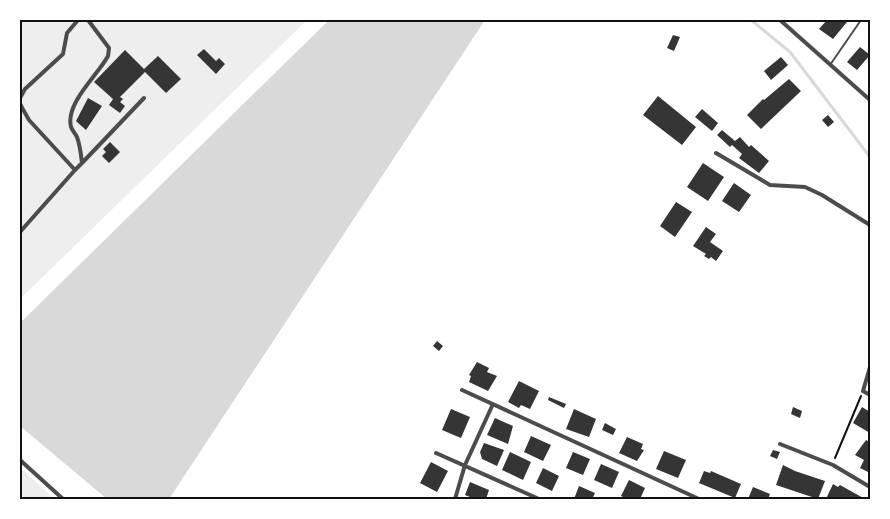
<svg xmlns="http://www.w3.org/2000/svg" width="890" height="519" font-family="'Playfair Display',serif">
  <rect width="100%" height="100%" fill="#fff"/>
  <path fill="#eee" d="M20,20H307L20,299Z
    M20,467L54,499H20Z"/>
  <path fill="#d9d9d9" d="M329,20H485L169,499H107L20,426V323Z"/>
  <g fill="none" stroke-linecap="round" stroke-linejoin="round">
    <path stroke="#d9d9d9" stroke-width="3" d="M751,20L790,52L870,157"/>
  </g>
  <path fill="#353535" d="M827,20H844L847,22L833,39L819,29Z
    M673,35L680,37L674,51L667,48Z
    M860,47L870,55L857,70L847,62Z
    M204,49L216,61L219,58L225,64L216,74L197,55Z
    M125,50L144,69L158,56L181,79L166,93L145,72L120,97L123,99L120,102L125,106L120,113L109,105L113,99L94,82Z
    M781,57L788,65L771,80L764,71Z
    M789,79L801,91L761,129L747,115L763,99L764,100Z
    M658,96L696,127L682,145L643,115Z
    M88,98L102,106L86,130L76,121Z
    M702,109L718,123L712,131L695,117Z
    M828,115L834,122L828,127L822,120Z
    M722,130L735,141L740,137L749,147L751,145L769,161L759,173L739,158L742,154L732,145L730,147L717,135Z
    M110,142L120,152L109,163L102,156L106,152L103,149Z
    M703,163L724,177L708,201L687,187Z
    M734,183L751,195L739,212L722,201Z
    M676,202L692,212L675,237L660,226Z
    M706,227L716,234L710,242L723,251L716,261L711,257L709,259L704,256L706,254L693,246Z
    M437,341L443,346L439,351L433,346Z
    M477,362L489,368L487,372L497,376L488,391L469,382L471,376L469,375Z
    M519,381L539,391L530,409L521,405L519,408L508,402Z
    M549,397L566,404L564,408L548,400Z
    M793,407L802,411L800,418L791,414Z
    M862,407L870,412V433L853,423Z
    M451,409L470,417L461,438L442,430Z
    M574,409L596,419L589,437L566,429Z
    M495,418L513,426L508,444L487,435Z
    M605,423L616,429L613,435L602,430Z
    M531,436L551,445L543,461L524,452Z
    M627,437L643,444L641,449L644,450L637,461L619,453Z
    M866,440L870,442V473L860,468L864,460L855,455Z
    M484,443L504,450L497,466L482,459L480,452Z
    M773,450L780,452L777,459L770,456Z
    M664,451L686,460L678,478L656,469Z
    M510,452L531,462L523,480L502,470Z
    M573,452L590,459L583,475L566,468Z
    M431,462L448,471L437,492L420,483Z
    M601,464L619,472L612,488L594,480Z
    M783,465L795,471L825,481L818,499L776,485Z
    M543,468L559,476L552,491L536,483Z
    M704,471L710,473L711,471L741,484L735,498L699,483Z
    M629,480L645,488L640,499H627L621,496Z
    M470,482L489,490L486,499H475L465,495Z
    M833,484L838,487L840,485L865,499H826Z
    M579,486L595,493L592,499H574Z
    M753,487L770,494L768,499H748Z"/>
  <g fill="none" stroke-linecap="round" stroke-linejoin="round">
    <path stroke="#111" stroke-width="2" d="M835,458L861,396"/>
    <path stroke="#4c4c4c" stroke-width="2" d="M830,65L861,20"/>
    <path stroke="#4c4c4c" stroke-width="4" d="M780,20L870,100
      M20,98L25,89L63,54L67,33L78,20
      M20,104L29,120L75,170L20,232
      M716,153L770,185L805,187L822,195L870,225
      M82,163L144,98
      M75,170L82,163C81,154 80,145 77,137C75,133 72,130 71,127C65,103 98,75 108,56L109,48L88,20
      M870,367L863,391L870,395
      M462,390L699,499
      M780,444L833,465L870,487
      M436,453L539,499
      M20,460L63,499
      M455,499L465,465L493,404"/>
  </g>
  <rect width="890" height="519" fill="none" stroke="#ffffff" stroke-width="42"/>
  <rect x="21" y="21" width="848" height="477" fill="none" stroke="#111" stroke-width="2"/>
</svg>
